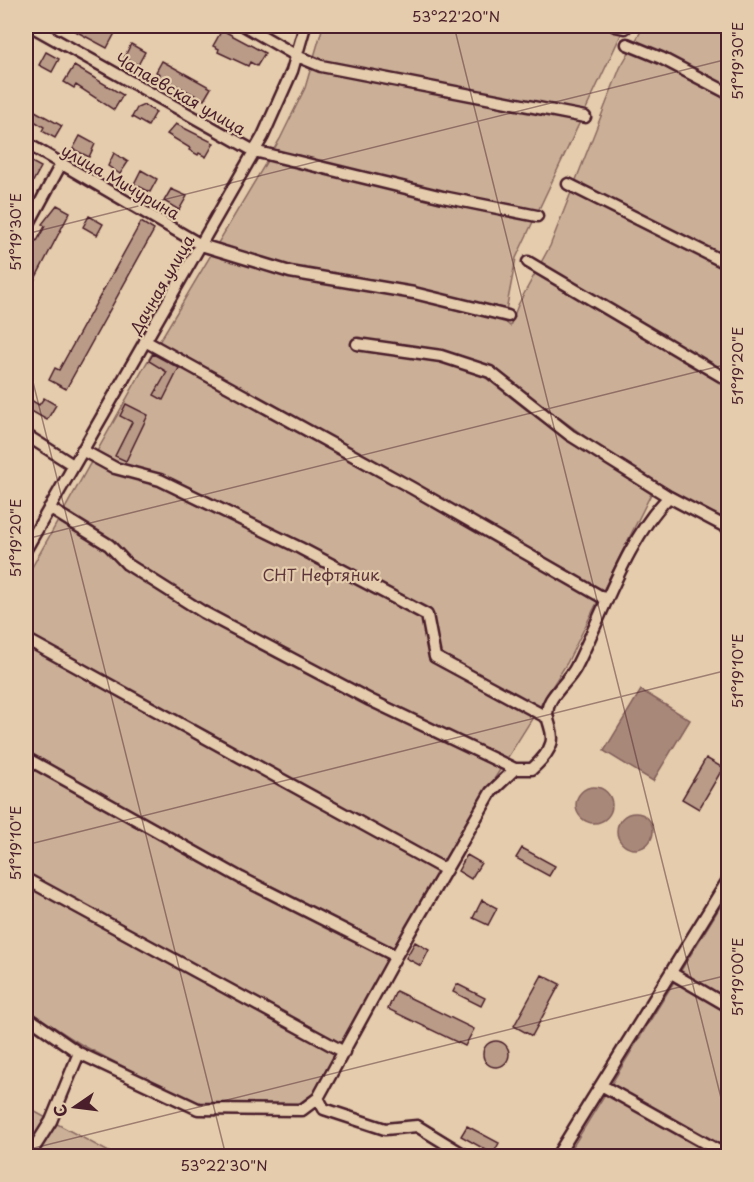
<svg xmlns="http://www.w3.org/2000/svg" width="754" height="1182" font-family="'Playpen Sans',sans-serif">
  <rect width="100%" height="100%" fill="#e4ccac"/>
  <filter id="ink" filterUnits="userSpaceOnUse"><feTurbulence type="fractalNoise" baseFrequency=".0167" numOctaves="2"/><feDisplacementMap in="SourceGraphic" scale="12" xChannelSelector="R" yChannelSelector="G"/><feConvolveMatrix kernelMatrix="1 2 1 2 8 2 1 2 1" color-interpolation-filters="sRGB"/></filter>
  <g filter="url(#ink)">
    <path fill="#cbb097" stroke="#8a6861" stroke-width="1.5" d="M323,26H625L516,258L504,321L510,326L518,305L550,246L620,68L644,26H728V524L609,454L490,367L486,378L537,418L651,494L567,663L471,816L315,1092L298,1104L200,1103L176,1094L82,1045L26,1009V578L146,364L280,139L305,88Z
      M728,894V1156H567Z
      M26,1107L109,1152L107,1156H26Z"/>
    <path fill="#a88879" stroke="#825e5a" stroke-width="1.5" d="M641,690L690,720L653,781L604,751Z
      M576 805a18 18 0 1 1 36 0a18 18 0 1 1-36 0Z
      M617 831a18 18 0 1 1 36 0a18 18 0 1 1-36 0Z"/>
    <path fill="#b99b88" stroke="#4a1f2b" stroke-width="1.5" d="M66,26H100L115,33L107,48Z
      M222,30L265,53L257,66L250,62L248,66L218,52L219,49L213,46Z
      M131,44L145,52L138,65L124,58Z
      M46,52L59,59L52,72L39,65Z
      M162,61L211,88L204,100L158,76L160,74L156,72Z
      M74,66L123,95L114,110L76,85L74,88L64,82Z
      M144,105L156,112L148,126L132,117L137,108Z
      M26,106L62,126L55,138L42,131L44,127L26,116Z
      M176,124L214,143L206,157L199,153L198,155L189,150L190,148L167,134Z
      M80,136L95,144L89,157L73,149Z
      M114,153L128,162L120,174L108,166Z
      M26,159L41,167L26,194Z
      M141,170L157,179L150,192L134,184Z
      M171,189L187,196L179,210L164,201Z
      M57,205L70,212L35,279L33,278L26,292V263L34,248L29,246L33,238L37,241L45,226L42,224Z
      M89,216L103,224L97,235L83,227Z
      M141,222L154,230L66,389L49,380L55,368L59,370Z
      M153,354L179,368L163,400L154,395L167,372L149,361Z
      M26,397L39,405L44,398L56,405L47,420L26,408Z
      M126,404L148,415L126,461L115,456L132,422L120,416Z
      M706,758L723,768L699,809L682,799Z
      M522,848L555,866L549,876L516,858Z
      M467,855L481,863L471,879L458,871Z
      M482,900L497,908L488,925L473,918Z
      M415,942L429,950L421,966L406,958Z
      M542,975L560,984L532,1036L514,1026Z
      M457,984L485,998L481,1006L453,992Z
      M396,991L474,1029L465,1046L388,1009Z
      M483 1054a13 13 0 1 1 26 0a13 13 0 1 1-26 0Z
      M467,1126L499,1143L493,1154L461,1136Z"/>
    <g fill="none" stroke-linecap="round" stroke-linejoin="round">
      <g stroke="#4a1f2b" stroke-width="15">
        <path id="minor" d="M31,26L254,151L443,197L537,216
          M245,26L297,56L321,66L585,117
          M615,26L625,28L627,26
          M627,44L661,58L728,93
          M26,143L201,245L290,272L414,293L508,316
          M568,184L728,264
          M26,229L61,164
          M528,262L728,380
          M145,341L412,488L607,600
          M357,344L441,356L490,372L570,435L669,497L728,528
          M26,435L73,465
          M82,450L115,468L160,480L300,548L427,615L435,657L548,718
          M49,508L109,545L127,564L203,612L370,700L515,769
          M26,549L263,136L292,71L305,26
          M26,639L446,870
          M26,758L241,878L396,956
          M26,879L344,1052
          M673,974L728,1006
          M26,1016L79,1053L198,1109L302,1110L318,1098L396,956L491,792L515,769H532C573,732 536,727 551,700C558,688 570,679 576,667C603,614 627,538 669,497
          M601,1085L728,1156
          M318,1098L324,1109L385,1129L417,1126L466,1156
          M29,1156L51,1121L79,1053
          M557,1156L728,880"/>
      </g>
      <use href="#minor" stroke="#e4ccac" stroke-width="10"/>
    </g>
  </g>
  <path fill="none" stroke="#4a1f2b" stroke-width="1.5" stroke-opacity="0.45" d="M454,26L728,1126M26,234L728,59M26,354L226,1156M26,539L728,364M26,845L728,670M26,1150L728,975"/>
  <g text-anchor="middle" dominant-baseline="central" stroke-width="4.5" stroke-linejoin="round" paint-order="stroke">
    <g font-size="16" fill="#4a1f2b" stroke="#e4ccac">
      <text transform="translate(181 93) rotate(30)">Чапаевская улица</text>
      <text transform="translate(121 181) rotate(30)">улица Мичурина</text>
      <text transform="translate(161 284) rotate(-60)">Дачная улица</text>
    </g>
    <g font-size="16" fill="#5d353b" stroke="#e4ccac">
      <text x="321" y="574">СНТ Нефтяник</text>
    </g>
  </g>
  <rect width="754" height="1182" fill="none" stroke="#e4ccac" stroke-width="66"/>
  <g transform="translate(75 1107) rotate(256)" stroke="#e4ccac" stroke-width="4.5" paint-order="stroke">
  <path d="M0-4.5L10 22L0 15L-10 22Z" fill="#4a1f2b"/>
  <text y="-9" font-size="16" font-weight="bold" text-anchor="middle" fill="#4a1f2b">С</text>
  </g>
  <rect x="33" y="33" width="688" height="1116" fill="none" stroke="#4a1f2b" stroke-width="2"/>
  <g font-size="15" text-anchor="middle" fill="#4a1f2b">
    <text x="456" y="22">53°22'20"N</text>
    <text transform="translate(738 61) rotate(-90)" y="5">51°19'30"E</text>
    <text transform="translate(16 232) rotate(-90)" y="5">51°19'30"E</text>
    <text transform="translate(738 366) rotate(-90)" y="5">51°19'20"E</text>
    <text transform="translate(16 538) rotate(-90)" y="5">51°19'20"E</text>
    <text transform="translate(738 671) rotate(-90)" y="5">51°19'10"E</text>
    <text transform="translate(16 843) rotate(-90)" y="5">51°19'10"E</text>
    <text transform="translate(738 977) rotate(-90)" y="5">51°19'00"E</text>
    <text x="224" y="1171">53°22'30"N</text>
  </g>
</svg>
